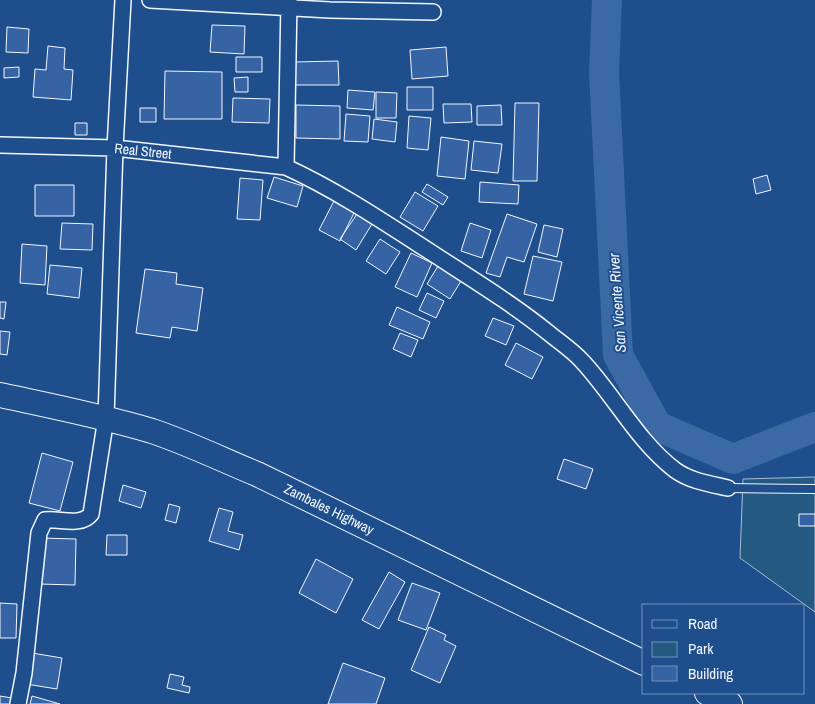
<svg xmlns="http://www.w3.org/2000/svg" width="815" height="704" font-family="'Archivo Narrow',sans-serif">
  <rect width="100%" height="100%" fill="#1f4e8c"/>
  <path fill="#245a82" stroke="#a8bbd7" d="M815,477V612L740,558L743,479Z"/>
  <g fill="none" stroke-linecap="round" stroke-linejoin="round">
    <path stroke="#3b69a3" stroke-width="30" d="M607,0L604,72L618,355L657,426L733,459L815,427"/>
  </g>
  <path fill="#3563a3" stroke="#f2f6ff" d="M212,25L245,26L244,54L210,52Z
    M7,27L29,29L28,53L6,52Z
    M48,46L65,48L64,69L73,70L71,100L33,97L35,69L46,70Z
    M446,47L448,76L412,79L410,50Z
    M236,57H262V72H236Z
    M338,61L339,85H294L293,62Z
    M19,67V77L4,78V68Z
    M165,71L222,72V119H164Z
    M248,77V92H235L234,78Z
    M407,87H433V110H407Z
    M348,90L375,92L373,110L347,108Z
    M376,92L397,93L396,118H376Z
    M233,98L270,99L269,123L232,122Z
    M515,103H539L537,181H513Z
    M443,104H471L472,122L444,123Z
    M296,105L340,106V139L296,138Z
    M501,105L502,125H477V106Z
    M140,108H156V122H140Z
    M346,114L370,116L368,142L344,141Z
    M409,116L431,118L428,150L407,148Z
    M374,119L397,122L395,142L372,139Z
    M75,123H87V135H75Z
    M441,137L469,141L465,179L437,176Z
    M474,141L502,144L498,173L471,170Z
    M767,175L771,190L756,194L753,179Z
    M274,177L303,186L297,207L267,198Z
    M240,178L263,180L260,220L237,219Z
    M480,182L519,185L518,204L479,202Z
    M427,184L448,197L443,205L422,192Z
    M35,185H74V216H35Z
    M415,192L438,206L423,231L400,217Z
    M335,199L356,209L340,241L319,230Z
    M357,214L372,224L356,250L340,239Z
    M507,214L537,224L524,262L507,257L500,277L486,273Z
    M62,223L93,224L92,250L60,249Z
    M470,223L491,230L482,258L461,251Z
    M544,225L563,229L557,257L538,252Z
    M380,239L400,252L386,274L366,261Z
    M22,244L47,246L45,285L20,283Z
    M411,253L432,263L417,297L395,287Z
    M533,256L562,262L553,301L524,294Z
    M50,265L82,268L79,298L47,294Z
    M438,266L461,281L450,299L427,284Z
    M145,269L177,273L176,284L203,288L197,331L172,327L170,338L136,333Z
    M427,293L444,301L436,318L419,310Z
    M0,302H6L4,319L0,318Z
    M397,307L430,322L423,339L389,325Z
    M493,318L514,326L506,345L485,336Z
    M0,331L10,332L7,355L0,354Z
    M400,333L418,340L411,357L393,349Z
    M516,343L543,357L532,379L505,365Z
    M42,453L73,462L60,511L29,503Z
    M564,459L593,469L586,489L557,479Z
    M123,485L146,492L141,508L119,501Z
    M169,504L180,507L176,523L165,520Z
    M219,508L233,512L228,531L243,535L239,550L209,541Z
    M799,514H815V526H799Z
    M107,535H127V555H106Z
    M41,538L76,539L75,585L39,584Z
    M316,559L353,579L336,613L299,593Z
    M389,572L405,582L379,629L362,620Z
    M412,583L440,593L426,630L398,620Z
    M0,603L17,604L16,638H0Z
    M429,627L446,635L444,640L456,646L440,683L411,670Z
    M32,653L62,658L57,689L26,684Z
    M343,663L385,678L376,704H328Z
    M170,674L184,677L182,685L190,687L189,693L167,688Z
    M0,696L12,698L11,704H0Z
    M32,696L60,704H30Z"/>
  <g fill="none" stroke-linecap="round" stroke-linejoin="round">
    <g stroke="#f2f6ff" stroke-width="10">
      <path id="service" d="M728,488L815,489"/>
    </g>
    <g stroke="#f2f6ff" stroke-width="18">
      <path id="minor" d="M150,0L330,10L433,12
        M289,0L286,167C338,191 384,222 432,253C472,279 513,304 550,334C561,343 573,351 582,361C614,395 637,441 675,470C690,481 710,484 728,488
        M0,145L115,148L286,167
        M18,704L24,673L39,533L45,520C59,518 81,527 91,514L106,418L115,148L123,0"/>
    </g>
    <g stroke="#f2f6ff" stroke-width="26">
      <path id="primary" d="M0,395C51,406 102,416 152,431C188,443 223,460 257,474L644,663
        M707,693L730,704"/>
    </g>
    <use href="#service" stroke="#1f4e8c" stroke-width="8"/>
    <use href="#minor" stroke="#1f4e8c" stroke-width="15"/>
    <use href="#primary" stroke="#1f4e8c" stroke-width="24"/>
  </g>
  <g text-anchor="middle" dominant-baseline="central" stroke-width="4" stroke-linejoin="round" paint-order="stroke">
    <g font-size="14" fill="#f2f6ff" stroke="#1f4e8c">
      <text transform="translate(143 151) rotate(6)">Real Street</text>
      <text transform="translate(329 509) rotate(26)">Zambales Highway</text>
    </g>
    <g font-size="15" font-style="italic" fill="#f2f6ff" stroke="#1f4e8c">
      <text transform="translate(617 303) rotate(-94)">San Vicente River</text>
    </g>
  </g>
  <rect x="642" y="604" width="162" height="90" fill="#1f4e8c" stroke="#7391ba"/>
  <rect x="652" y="620" width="25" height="8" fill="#1f4e8c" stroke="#7391ba"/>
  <text x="688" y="629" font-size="15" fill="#f2f6ff">Road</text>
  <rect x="652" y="642" width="25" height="15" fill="#245a82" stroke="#7391ba"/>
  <text x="688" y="654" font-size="15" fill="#f2f6ff">Park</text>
  <rect x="652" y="666" width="25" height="15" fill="#3563a3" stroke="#7391ba"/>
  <text x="688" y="679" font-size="15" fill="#f2f6ff">Building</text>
</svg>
